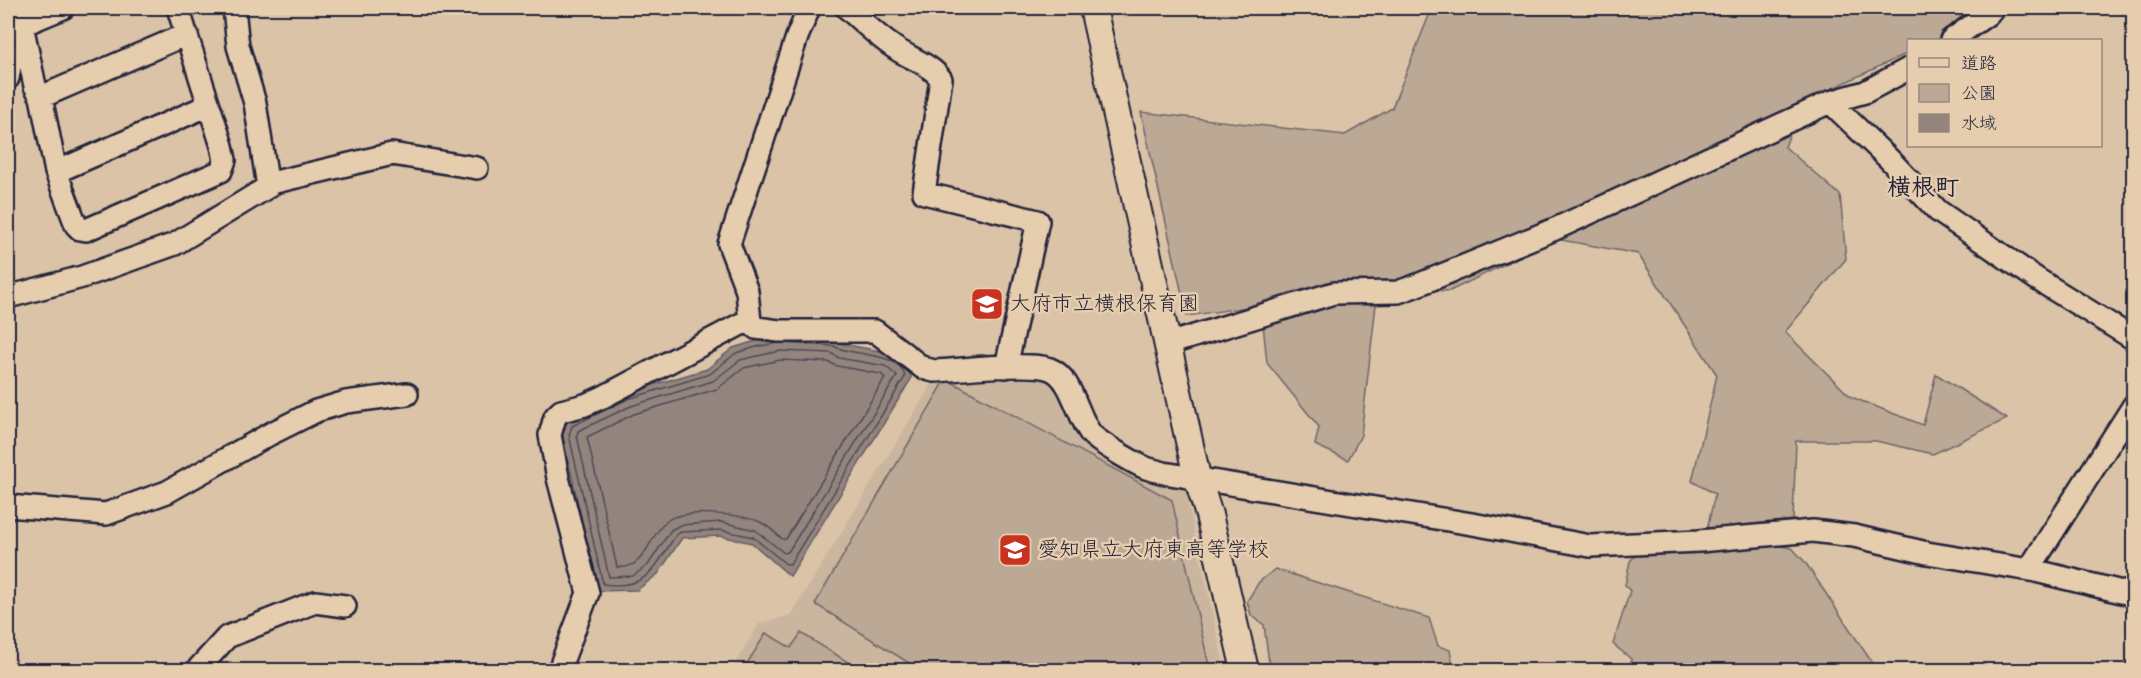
<svg xmlns="http://www.w3.org/2000/svg" width="2141" height="678" font-family="Mynerve,'Klee One',sans-serif">
  <rect width="100%" height="100%" fill="#dac3a7"/>
  <filter id="ink" filterUnits="userSpaceOnUse"><feTurbulence type="fractalNoise" baseFrequency=".0167" numOctaves="2"/><feDisplacementMap in="SourceGraphic" scale="12" xChannelSelector="R" yChannelSelector="G"/><feConvolveMatrix kernelMatrix="1 2 1 2 8 2 1 2 1" color-interpolation-filters="sRGB"/></filter>
  <g filter="url(#ink)">
    <path fill="#cab69e" d="M1034,372L1061,387L1088,440L1184,485L1225,670H731L759,624L791,615L937,376Z"/>
    <path fill="#bba895" stroke="#6e6568" stroke-width="1.5" d="M1432,8H1970L1937,40H1908V53L1801,103L1785,147L1840,195L1846,259L1785,332L1851,397L1923,425L1936,374L2007,419L1933,454L1876,441H1796L1793,520L1707,529L1715,494L1692,481L1717,375L1638,254L1556,239L1450,291L1378,287L1361,435L1348,460L1315,445L1319,427L1267,363L1261,305L1187,316L1141,112L1345,135L1392,108Z
      M946,379L1172,500L1210,670H920L815,604Z
      M1769,544L1792,548L1805,562L1877,670H1630L1631,659L1613,644L1630,591L1625,585L1630,561L1637,554Z
      M1275,569L1429,618L1438,646L1450,650L1454,670H1270L1264,625L1251,615L1247,601L1259,582Z
      M766,633L791,648L801,633L861,670H743Z"/>
    <path fill="#93857e" stroke="#665d63" stroke-width="1.5" d="M779,337L837,340L842,344L891,353L910,369L911,379L790,576L752,543L720,536L682,538L658,574L637,590L598,591L562,433L568,421L626,393L707,369L733,348L759,340Z"/>
    <g fill="none" stroke-linecap="round" stroke-linejoin="round">
      <path stroke="#4f4a56" stroke-width="1.5" d="M779,343L760,346L736,353L710,374L628,399L572,426L569,435L603,584C648,590 654,568 676,535L681,532L721,530L753,537L786,564H790L905,377C901,351 851,357 834,346L780,343
        M780,351L831,353L839,358L885,366L897,376L788,552L784,553L755,530L721,522L680,525L671,530L648,565L633,576L609,577L577,436L578,431L631,406L713,381L740,360Z
        M780,360L828,362L837,366L881,374L885,378L786,539H782C776,534 769,526 760,522C742,514 685,509 668,520C648,534 647,571 617,567L587,437L634,414L717,389L744,368Z"/>
      <g stroke="#22223b" stroke-width="26">
        <path id="minor" d="M13,8L22,25L35,86L41,97L56,172L76,225L80,229L86,230L221,171L225,160L222,146L178,8
          M809,8L797,37L729,244L747,291L750,322L756,328L779,331H875L923,368L934,371C959,370 1031,361 1050,369C1072,377 1077,416 1091,434C1098,442 1136,464 1146,468C1152,470 1158,471 1164,473L1478,525L1590,546L1699,541L1813,531L1854,536L1927,553L2036,571L2134,595
          M847,8C864,23 879,38 898,50C912,59 931,65 941,79L924,193L1038,221L1006,367
          M22,25L63,8
          M1951,40L1988,14L1993,8
          M8,52L10,66L8,78
          M41,97L187,34
          M1830,102L1891,161L1938,211L2037,279L2134,339
          M56,172L209,105
          M267,184L392,154L477,168
          M8,297L82,277L175,244L268,187L255,103L238,46L234,8
          M1168,344L1334,293L1398,292L1415,286L1555,229L1830,102L1865,92L1908,69
          M8,506L106,514L167,492L270,434L316,411L346,402L407,394
          M2036,571L2033,563L2134,405
          M197,670L227,637L315,602L345,606
          M559,670L588,593L558,478L550,435L555,417L561,411L585,405L603,397L741,324L750,322"/>
      </g>
      <g stroke="#22223b" stroke-width="30">
        <path id="tertiary" d="M1093,8L1197,477L1209,515L1245,670"/>
      </g>
      <use href="#minor" stroke="#e6cdae" stroke-width="21"/>
      <use href="#tertiary" stroke="#e6cdae" stroke-width="26"/>
    </g>
  </g>
  <defs>
    <g id="school-square" transform="scale(1.725)"><rect x="-9" y="-9" width="18" height="18" rx="4" fill="#c8321e" stroke="#e6cdae"/><path d="M0-5L7-2L0 1L-7-2ZM-4 1L0 2.5L4 1V4Q0 6-4 4Z" fill="#fff"/></g>
  </defs>
  <g fill-rule="evenodd">
    <use href="#school-square" x="987" y="304"/>
    <use href="#school-square" x="1015" y="550"/>
  </g>
  <g text-anchor="middle" dominant-baseline="central" stroke-width="5" stroke-linejoin="round" paint-order="stroke">
    <g font-size="21" fill="#22223b" stroke="#e6cdae" text-anchor="start">
      <text x="1010" y="304">大府市立横根保育園</text>
      <text x="1038" y="550">愛知県立大府東高等学校</text>
    </g>
    <g font-size="24" font-weight="bold" fill="#22223b" stroke="#e6cdae">
      <text x="1923" y="188">横根町</text>
    </g>
  </g>
  <rect width="2141" height="678" fill="none" stroke="#e6cdae" stroke-width="30"/>
  <rect x="15" y="15" width="2111" height="648" fill="none" stroke="#22223b" stroke-width="2" filter="url(#ink)"/>
  <rect x="1907" y="39" width="195" height="108" fill="#e6cdae" stroke="#988980" stroke-width="1.5"/>
  <rect x="1919" y="58" width="30" height="9" fill="#e6cdae" stroke="#988980" stroke-width="1.5"/>
  <text x="1961" y="69" font-size="18" fill="#22223b">道路</text>
  <rect x="1919" y="84" width="30" height="18" fill="#bba895" stroke="#988980" stroke-width="1.5"/>
  <text x="1961" y="99" font-size="18" fill="#22223b">公園</text>
  <rect x="1919" y="114" width="30" height="18" fill="#93857e" stroke="#988980" stroke-width="1.5"/>
  <text x="1961" y="129" font-size="18" fill="#22223b">水域</text>
</svg>
